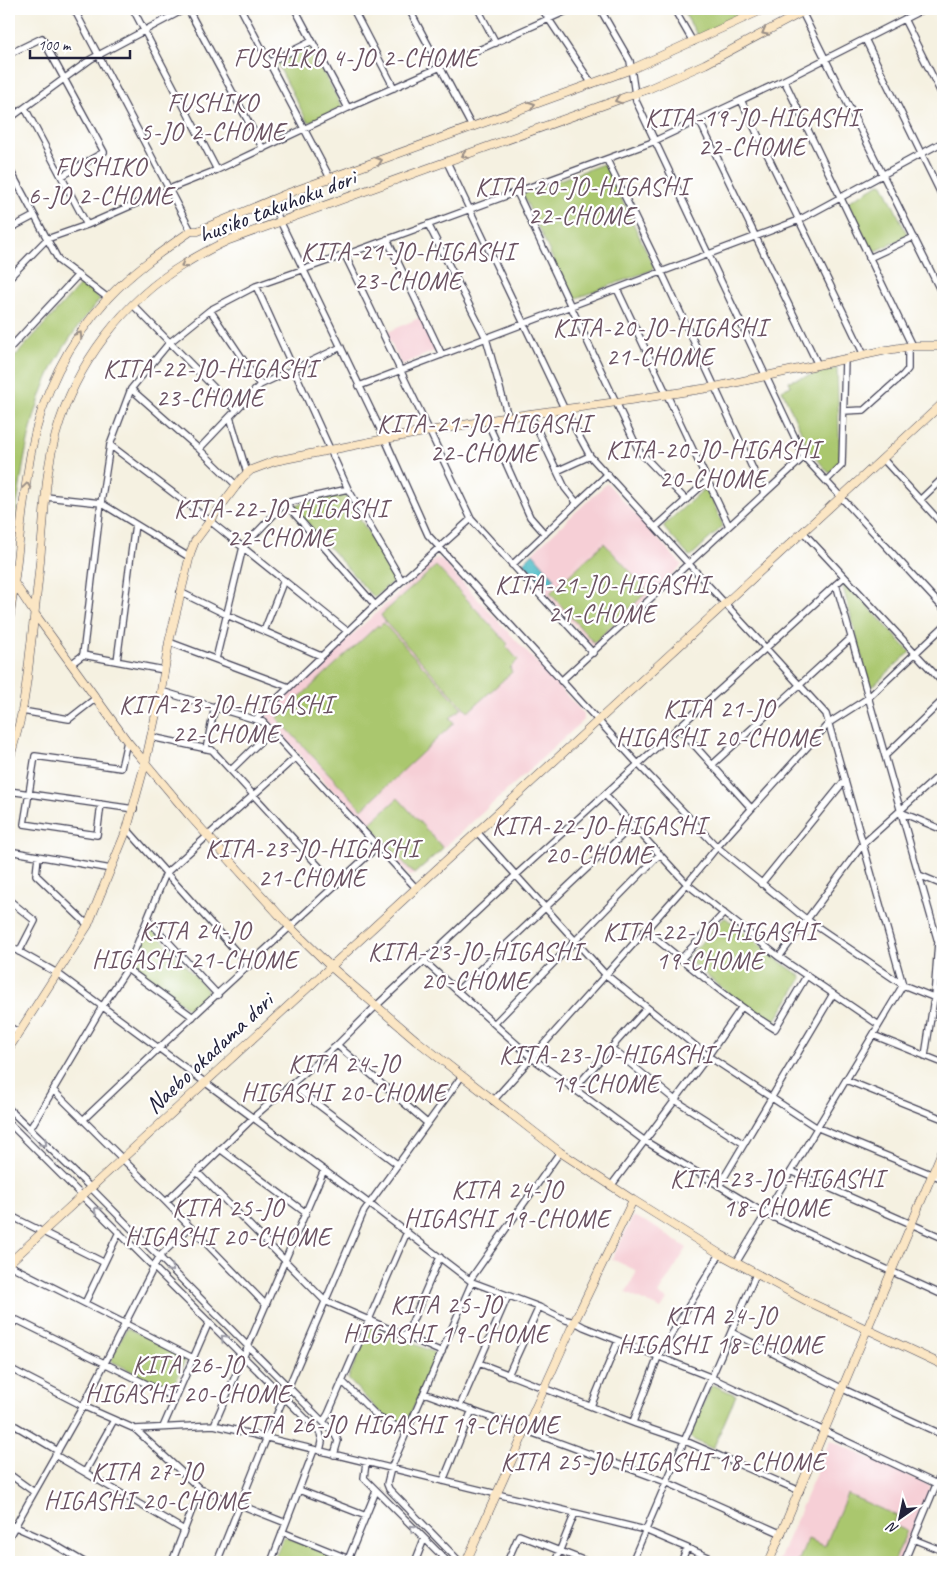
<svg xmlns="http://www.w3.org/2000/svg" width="952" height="1571" font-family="Caveat,sans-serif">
  <rect width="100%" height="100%" fill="#fff"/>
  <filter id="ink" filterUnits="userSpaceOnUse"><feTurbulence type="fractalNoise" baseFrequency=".02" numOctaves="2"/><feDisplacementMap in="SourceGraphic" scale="10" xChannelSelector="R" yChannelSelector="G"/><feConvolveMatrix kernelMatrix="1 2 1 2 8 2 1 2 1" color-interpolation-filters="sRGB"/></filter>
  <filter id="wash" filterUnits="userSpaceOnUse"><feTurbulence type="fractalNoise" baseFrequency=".0096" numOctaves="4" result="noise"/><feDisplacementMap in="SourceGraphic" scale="20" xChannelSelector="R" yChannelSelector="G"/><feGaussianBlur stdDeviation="1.12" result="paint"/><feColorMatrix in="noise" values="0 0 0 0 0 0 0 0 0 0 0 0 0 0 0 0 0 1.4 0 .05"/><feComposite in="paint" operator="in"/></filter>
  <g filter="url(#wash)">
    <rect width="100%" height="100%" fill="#f5f1e1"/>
    <path fill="#f6cfd6" d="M421,317L437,350L401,365L386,333Z
      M607,483L682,565L594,647L519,565Z
      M436,558L441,559L584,714V720L414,875L410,876L266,717V714Z
      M633,1216L650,1224L687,1248L658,1294L667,1300L661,1309L626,1293L637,1271L612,1259Z
      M830,1440L931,1486L899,1562H778Z"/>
    <path fill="#aac76e" stroke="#667454" d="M682,9H753L699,38Z
      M309,47L342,106L341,108L310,122L307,121L277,63L278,61Z
      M603,164L606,166L654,267L652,270L574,299L571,298L523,195L524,193Z
      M881,183L883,184L908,236L872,253L848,202Z
      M82,283L100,299C79,324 59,351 46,382C23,439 18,501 10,561L9,363Z
      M837,368L840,463L829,473L810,451L782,390L791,386L789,381Z
      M703,490L708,491L723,525L722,527L691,556L688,555L664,528V525Z
      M345,494L347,496L353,508L396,576V579L375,597H373L295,509L296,505Z
      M604,543L648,591L594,643L550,593Z
      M436,566L508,644L506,646L518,660L510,668L512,672L468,712L385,622L381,615Z
      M845,581L910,652L872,687L870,686L842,584Z
      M383,623L462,708L450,718L454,723L362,809L277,718L378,625L379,627Z
      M398,798L443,848L414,874L369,824Z
      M724,918H726L782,963L801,976L802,978L774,1023L772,1024L745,1007L688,960L687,958Z
      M152,928L209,992V996L194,1010H190L133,968L132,965L148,929Z
      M371,1326H373L435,1353L436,1355L407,1423L404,1424L381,1414L348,1379Z
      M126,1329H129L185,1356L186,1358L172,1390H169L113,1362L111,1360Z
      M714,1385L736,1395L713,1449L692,1439L690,1436L711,1386Z
      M847,1494L897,1516L893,1525L907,1531L894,1562H798L808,1539L825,1546Z
      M285,1537L341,1559V1562H273L283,1538Z"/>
    <path fill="#4cbac5" stroke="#376e80" d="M533,553L555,579L546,587L523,563Z"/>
  </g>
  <g filter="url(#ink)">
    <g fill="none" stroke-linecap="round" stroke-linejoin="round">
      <g stroke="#424154" stroke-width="8">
        <path id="street" d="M74,9L191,231
          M133,9L217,170
          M188,9L263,149
          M241,9L330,178
          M295,9L348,108
          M353,9L394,88
          M409,9L472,127
          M478,9L496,43
          M542,9L592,84
          M600,9L630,61L636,101L804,457L943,608
          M674,9L693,42
          M802,12L943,296
          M904,19L943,97
          M865,39L943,198
          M9,54L42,38L104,152L62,176
          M270,62L312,41
          M784,80L912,346
          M741,100L864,355
          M25,108L87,225
          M9,119L91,59L185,9
          M699,120L818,365
          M607,160L662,273L764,493
          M447,162L564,408L590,456L826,714L903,985L736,1263
          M9,168L59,261L108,298
          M517,192L639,451L686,500
          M270,200L385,439L428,535L638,764L717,847L806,919L903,985L943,1001
          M9,221L15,226L34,216
          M428,224L486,338L508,417
          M387,239L442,355
          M345,255L430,432L471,519L593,653
          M869,258L914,237
          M9,278L47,239L87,225L169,189L217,170L348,108L571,9
          M256,286L348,489L402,581
          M617,289L729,526
          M133,305L236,410
          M210,310L260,385
          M9,349L78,275
          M359,386L799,220L943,142
          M131,389L199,449L237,486
          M844,411L864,410L903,375L908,369V347
          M230,417L247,473
          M487,421L530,517L545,534
          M110,445L210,521L347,631
          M199,449L260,385L341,347
          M883,459L943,525
          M557,471L590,456
          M826,481L842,465L845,359
          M46,497L101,503L189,557
          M920,500L943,478
          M285,503L375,605
          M577,503L608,474
          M656,527L707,481
          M804,533L943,683
          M512,565L577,503L565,488L530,414
          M836,584L938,942L934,998L925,1056
          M180,592L227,615L321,656
          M264,631L284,580
          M169,642L289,687
          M83,655L164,670
          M216,659L243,547L285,503L348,489
          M117,661L135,524
          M71,664L83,655L101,503L110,445L131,389L169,343L210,310L256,286L345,255L650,143L784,80L924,9
          M561,681L804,457
          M161,691L263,722L416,888
          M22,711L69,719L96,698
          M256,719L375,605L471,519
          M678,727L751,808
          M151,737L212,750L336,885
          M206,749L215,706
          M885,756L943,700
          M712,765L851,638
          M231,770L271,731
          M9,791L134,809
          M605,795L687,884L779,957L879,1025
          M101,804L97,835L24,824L35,756L121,768L127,741
          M900,812L943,830
          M127,829L249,966
          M477,832L605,974L708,1056L816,1127L943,1179
          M9,851L111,869
          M38,856L36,875L88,925
          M919,875L943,885
          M761,884L845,780
          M9,900L35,921L19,952
          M148,920L218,995
          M645,930C688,964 728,1000 775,1029L807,975
          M9,946L57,973L363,1199L472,1282L539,1307L566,1320L575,1322L584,1327L710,1377L943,1487
          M779,957L863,844L943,772
          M681,959L724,913
          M424,961L532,1058L645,1141L766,1214L943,1295
          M127,969L193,1017
          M457,991L633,825
          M494,1024L660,854
          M9,1027L19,1032
          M873,1035L943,1063
          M337,1045L427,1123
          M611,1048L675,1100L744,1144
          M846,1080L943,1119
          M292,1085L397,1164
          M574,1089L647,1008
          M53,1090L166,1202L266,1305
          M493,1101L687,884L717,847L829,723L868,698L943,627
          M9,1109L91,1188L334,1433L338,1441L334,1455
          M83,1120C180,1027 279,937 378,846
          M9,1123L320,1433L322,1442L320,1451
          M30,1129L102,1007L127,969L166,873L296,757
          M220,1149L306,1213
          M791,1171L943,1238
          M197,1172L325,1301L442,1352
          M611,1186L708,1056L741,1008
          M719,1186L833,994
          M166,1202L256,1115L337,1045L376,1006L515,876L844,577
          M9,1215L103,1262
          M9,1265L193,1358
          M470,1280L560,1152
          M85,1303L119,1232
          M9,1327L17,1320L175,1398
          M731,1332L843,1389L943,1435
          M406,1336L440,1257
          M479,1363L636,1424L683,1440L800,1491
          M9,1368L83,1406L135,1429L214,1425L645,1530L720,1562
          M508,1375L539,1307
          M342,1381L379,1418L407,1431
          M424,1393L666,1482L782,1534
          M460,1406L508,1296
          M591,1406L618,1341
          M9,1422L58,1451
          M323,1422L328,1414L407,1232
          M633,1422L658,1357L720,1254
          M214,1425L324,1170
          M163,1427L209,1322
          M135,1429L200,1489L172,1562
          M55,1455L184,1530
          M366,1463L364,1478L448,1562
          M85,1472L114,1420
          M9,1474L34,1492
          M443,1481L472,1410
          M200,1489L286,1523
          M299,1490L366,1516
          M9,1524L50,1542L84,1562
          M282,1532L349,1559
          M9,1537L83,1406L159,1257L190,1227
          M913,1539L943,1551
          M217,1562L267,1437L364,1211L462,1076
          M271,1562L314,1450
          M347,1562L376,1491
          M415,1562L424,1539
          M460,1562L389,1489L387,1484L391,1468L472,1282
          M507,1562L519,1535L588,1562
          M555,1562L575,1513
          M632,1562L756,1274
          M681,1562L687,1548
          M904,1562L943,1468"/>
      </g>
      <g stroke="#424154" stroke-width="9">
        <path id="secondary" d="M9,575L35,614L127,741L189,815L290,927L330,966L416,1040L560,1152L633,1200L720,1254L807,1301L943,1365
          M9,621C18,565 21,508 31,452C42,394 69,341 108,298C132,272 162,251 191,231H198L286,194L632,69L764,9
          M9,762C13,745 19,728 22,711C25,695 27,679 29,662C33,625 38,587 41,550C45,511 45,471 56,434C75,365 124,300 186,263C200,254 214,247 229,240L648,89L705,64L808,9
          M9,1048L88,925L127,829L145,764L161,691L169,642L191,551L195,541L242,478L251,470L275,461L385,439L508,417L617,402L715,387L887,350L912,346H943
          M9,1263L943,403
          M466,1562L571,1329L633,1200
          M769,1562L943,1149"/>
      </g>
      <use href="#street" stroke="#fff" stroke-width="5.5"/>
      <use href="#secondary" stroke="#fbe6c4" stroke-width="8"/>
    </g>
    <defs><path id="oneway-chevron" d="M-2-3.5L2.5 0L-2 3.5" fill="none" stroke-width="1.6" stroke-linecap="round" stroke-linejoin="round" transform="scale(1.25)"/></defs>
    <g stroke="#998e86">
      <use href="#oneway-chevron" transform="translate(765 32) rotate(152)"/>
      <use href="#oneway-chevron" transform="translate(618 100) rotate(161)"/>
      <use href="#oneway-chevron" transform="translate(532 105) rotate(-20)"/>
      <use href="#oneway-chevron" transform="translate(465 155) rotate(160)"/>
      <use href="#oneway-chevron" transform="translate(379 161) rotate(-19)"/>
      <use href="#oneway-chevron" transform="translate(184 265) rotate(147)"/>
      <use href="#oneway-chevron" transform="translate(79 335) rotate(-57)"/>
      <use href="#oneway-chevron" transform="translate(27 486) rotate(-82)"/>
    </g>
    <g stroke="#9c9ca7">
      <use href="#oneway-chevron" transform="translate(44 1143) rotate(44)"/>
      <use href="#oneway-chevron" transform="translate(97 1210) rotate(-135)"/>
      <use href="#oneway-chevron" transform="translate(171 1269) rotate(45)"/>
      <use href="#oneway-chevron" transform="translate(224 1338) rotate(-134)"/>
      <use href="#oneway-chevron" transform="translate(413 1528) rotate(-135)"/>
    </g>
  </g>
  <g text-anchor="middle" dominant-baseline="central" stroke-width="4.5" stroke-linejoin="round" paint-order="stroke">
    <g font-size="24" fill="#22223b" stroke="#fff">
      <text transform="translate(277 206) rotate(-21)">husiko takuhoku dori</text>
      <text transform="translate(209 1053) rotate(-43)">Naebo okadama dori</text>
    </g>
    <g font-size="25" letter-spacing="1" fill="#6b5362" stroke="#fff">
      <text x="356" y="58">FUSHIKO 4-JO 2-CHOME</text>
      <text x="213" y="103">FUSHIKO<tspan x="213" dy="29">5-JO 2-CHOME</tspan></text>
      <text x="752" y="118">KITA-19-JO-HIGASHI<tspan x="752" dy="29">22-CHOME</tspan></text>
      <text x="101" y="167">FUSHIKO<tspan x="101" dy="29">6-JO 2-CHOME</tspan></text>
      <text x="582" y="187">KITA-20-JO-HIGASHI<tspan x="582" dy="29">22-CHOME</tspan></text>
      <text x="408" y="252">KITA-21-JO-HIGASHI<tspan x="408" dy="29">23-CHOME</tspan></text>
      <text x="660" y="328">KITA-20-JO-HIGASHI<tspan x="660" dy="29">21-CHOME</tspan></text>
      <text x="210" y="369">KITA-22-JO-HIGASHI<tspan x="210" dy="29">23-CHOME</tspan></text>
      <text x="484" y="424">KITA-21-JO-HIGASHI<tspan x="484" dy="29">22-CHOME</tspan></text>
      <text x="713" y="450">KITA-20-JO-HIGASHI<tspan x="713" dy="29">20-CHOME</tspan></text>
      <text x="281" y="509">KITA-22-JO-HIGASHI<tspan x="281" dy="29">22-CHOME</tspan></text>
      <text x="602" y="585">KITA-21-JO-HIGASHI<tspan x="602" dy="29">21-CHOME</tspan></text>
      <text x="226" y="705">KITA-23-JO-HIGASHI<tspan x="226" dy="29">22-CHOME</tspan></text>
      <text x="719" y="709">KITA 21-JO<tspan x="719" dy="29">HIGASHI 20-CHOME</tspan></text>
      <text x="599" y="826">KITA-22-JO-HIGASHI<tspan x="599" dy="29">20-CHOME</tspan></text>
      <text x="312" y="849">KITA-23-JO-HIGASHI<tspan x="312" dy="29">21-CHOME</tspan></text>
      <text x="195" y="931">KITA 24-JO<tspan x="195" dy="29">HIGASHI 21-CHOME</tspan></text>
      <text x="710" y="932">KITA-22-JO-HIGASHI<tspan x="710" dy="29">19-CHOME</tspan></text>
      <text x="475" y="952">KITA-23-JO-HIGASHI<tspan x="475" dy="29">20-CHOME</tspan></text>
      <text x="606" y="1055">KITA-23-JO-HIGASHI<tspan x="606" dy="29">19-CHOME</tspan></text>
      <text x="344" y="1064">KITA 24-JO<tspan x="344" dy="29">HIGASHI 20-CHOME</tspan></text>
      <text x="777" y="1179">KITA-23-JO-HIGASHI<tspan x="777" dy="29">18-CHOME</tspan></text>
      <text x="507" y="1190">KITA 24-JO<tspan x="507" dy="29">HIGASHI 19-CHOME</tspan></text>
      <text x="228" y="1208">KITA 25-JO<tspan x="228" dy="29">HIGASHI 20-CHOME</tspan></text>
      <text x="446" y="1305">KITA 25-JO<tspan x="446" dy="29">HIGASHI 19-CHOME</tspan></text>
      <text x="721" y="1316">KITA 24-JO<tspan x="721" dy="29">HIGASHI 18-CHOME</tspan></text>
      <text x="188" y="1365">KITA 26-JO<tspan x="188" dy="29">HIGASHI 20-CHOME</tspan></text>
      <text x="397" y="1425">KITA 26-JO HIGASHI 19-CHOME</text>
      <text x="663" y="1462">KITA 25-JO HIGASHI 18-CHOME</text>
      <text x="147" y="1472">KITA 27-JO<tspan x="147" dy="29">HIGASHI 20-CHOME</tspan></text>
    </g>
  </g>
  <rect width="952" height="1571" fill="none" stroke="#fff" stroke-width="30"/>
  <g transform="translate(900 1518) rotate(213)" stroke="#ffffff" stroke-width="4" paint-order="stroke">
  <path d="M0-4L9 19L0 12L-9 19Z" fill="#22223b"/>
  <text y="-8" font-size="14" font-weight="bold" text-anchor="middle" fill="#22223b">N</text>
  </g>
  <path d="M30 50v8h100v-8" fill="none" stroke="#22223b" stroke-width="2.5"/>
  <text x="38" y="50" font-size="15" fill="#22223b" stroke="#ffffff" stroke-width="4" paint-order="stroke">100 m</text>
</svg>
